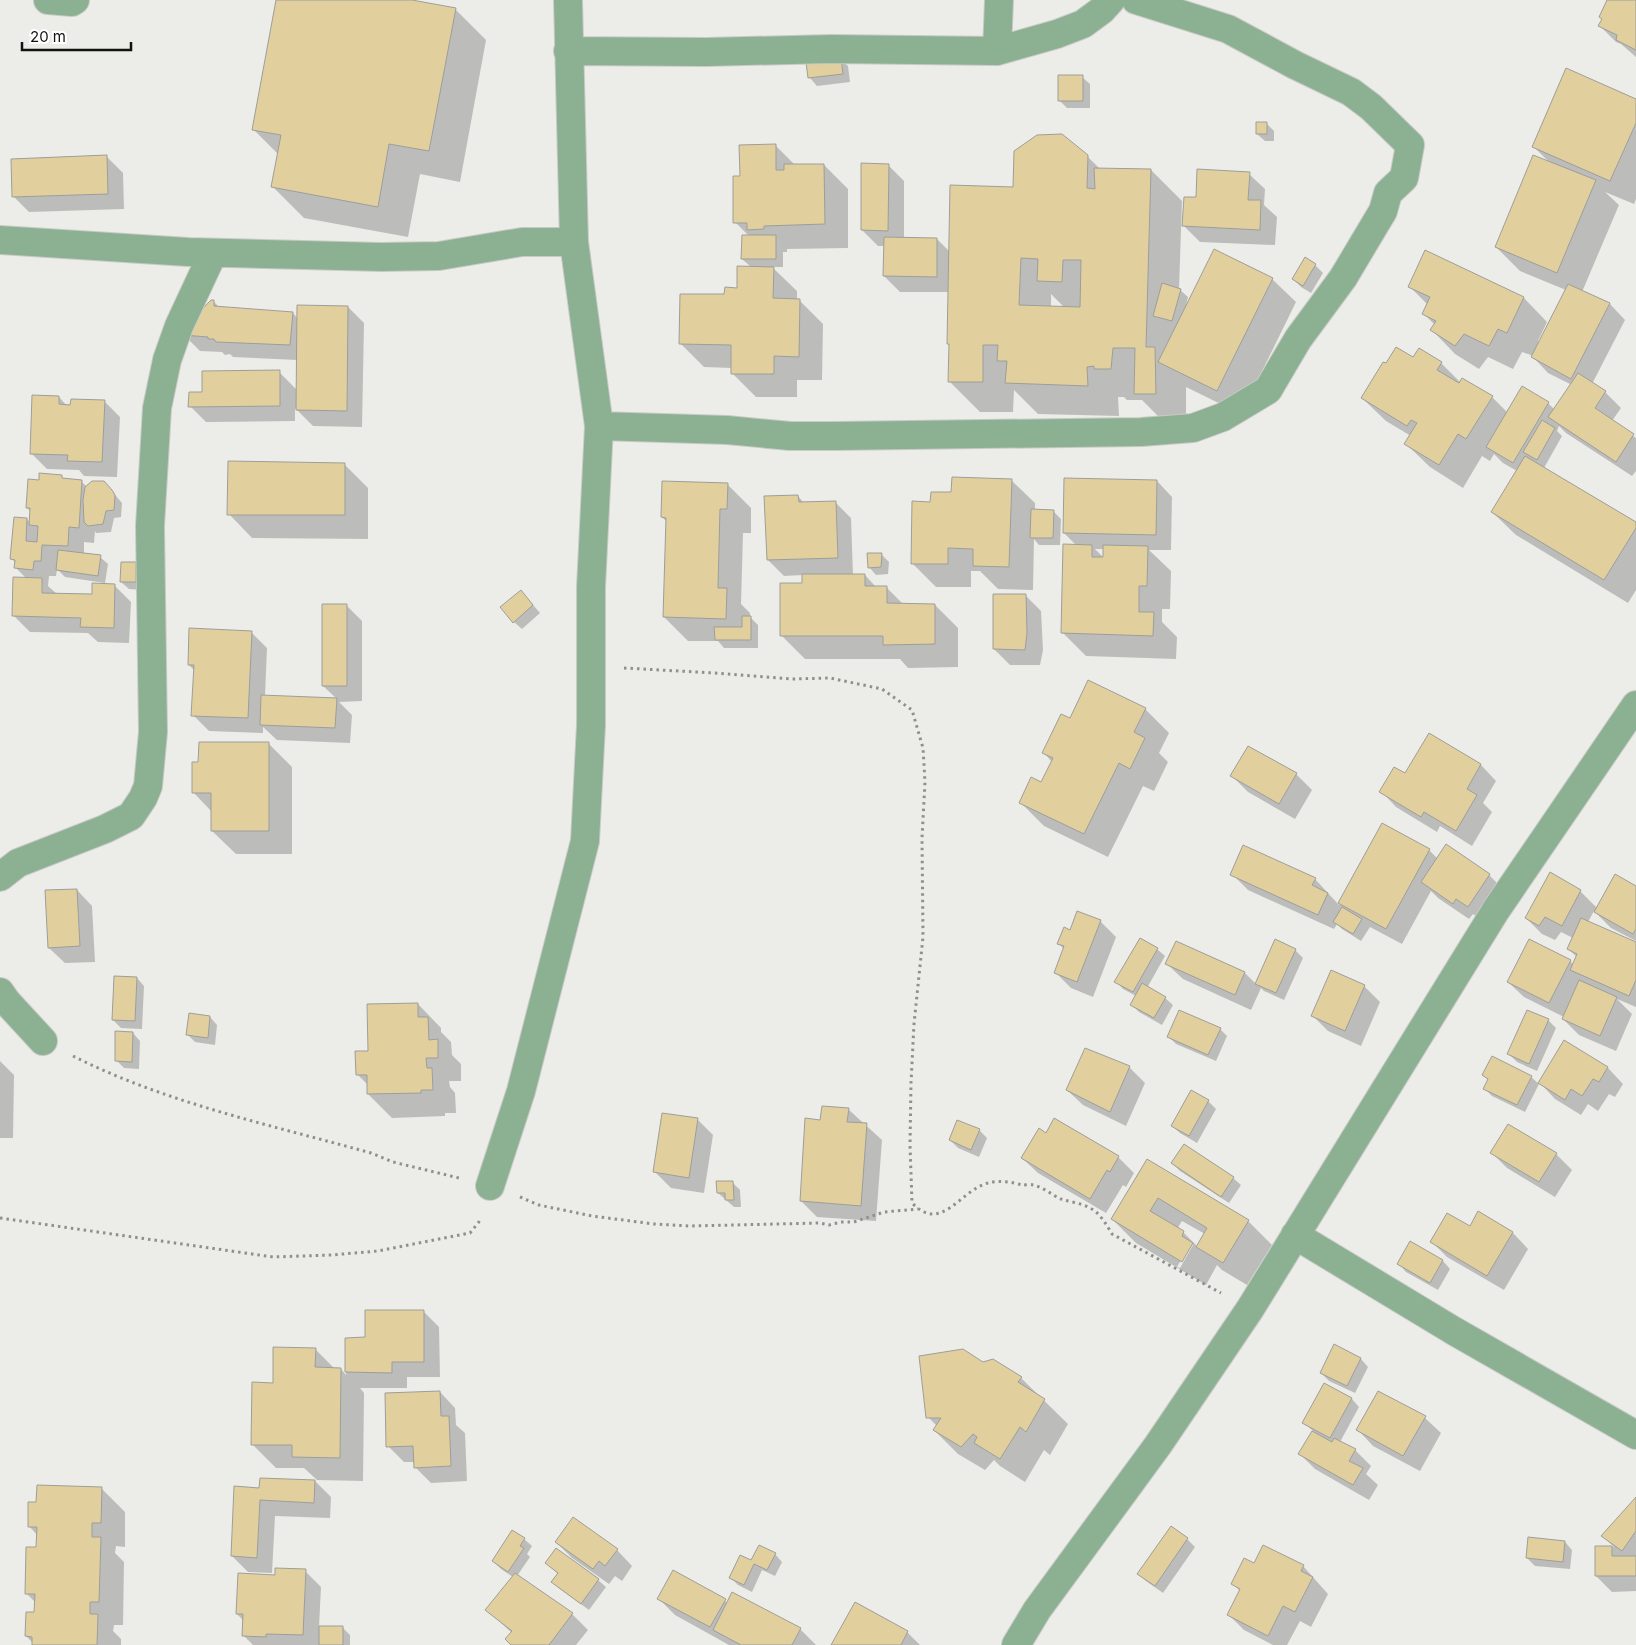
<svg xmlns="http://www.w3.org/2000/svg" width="1636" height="1645" font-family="Inter,sans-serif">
  <rect width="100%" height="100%" fill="#ecede9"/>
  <path fill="#0003" fill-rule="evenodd" d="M278,0H406L455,9L486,40L460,182L420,174L408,237L304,218L273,187L279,155L253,129Z
    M1608,0H1636V57L1621,44L1616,42L1600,26L1603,20L1600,17Z
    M841,59L848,66L850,82L817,86L810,78L808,63Z
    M1082,77L1090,84V108H1067L1059,100Z
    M1636,100V199L1634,204L1605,192L1619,205L1582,292L1610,304L1625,320L1592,384L1605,392L1621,408L1612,421L1636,438V471L1632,476L1566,433L1559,426L1557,431L1562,436L1544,468L1636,523V590L1628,603L1516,535L1492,512L1517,471L1503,463L1494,454L1490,461L1482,456L1463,488L1430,467L1406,444L1411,436L1386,421L1362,398L1386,365L1413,359L1441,363L1461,383L1492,397L1508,413L1548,403L1555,410L1572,385L1548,373L1531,355L1522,352L1513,369L1488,357L1479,369L1455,354L1432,330L1435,325L1424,314L1428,305L1409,286L1524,298L1547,322L1538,341L1540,342L1566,290L1520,271L1496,247L1549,162L1533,146Z
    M1266,123L1274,131V141H1265L1257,134Z
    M776,146L795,165H824L848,189V248L787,249V252H783V267H772L797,291V300H799L823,324L822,380H797V397H756L732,373V368L704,367L680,343L726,296L738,289L751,267L742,259L749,236L735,222L741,177Z
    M1087,156L1101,170H1151L1182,201L1179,289L1188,297L1186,305L1272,279L1296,302L1241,414L1186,387V424H1166L1142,400H1127L1124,397H1118L1119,416L1038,414L1014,390L1013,412H980L949,381V292H900L884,276L885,246H878L862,230L888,165L904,181V239H937L950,252L1014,188ZM1051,294L1065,308L1051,307Z
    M107,157L123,173L124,209L29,212L13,196Z
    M1249,174L1265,189L1264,205L1277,217L1275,245L1200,242L1184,226L1197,198Z
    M1315,265L1323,273L1311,293L1301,287L1293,279Z
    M214,302L220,308L293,313L298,319L348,307L364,323L362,427L313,426L295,408V421L206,422L190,406L203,393L279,372L297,390V360L233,357L230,354L225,355L222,352L200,351L184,335Z
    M59,397L67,406L104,401L120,417L117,477L84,476L79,470L47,469L31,453Z
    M344,464L368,488V539L252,538L229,514Z
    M61,476L65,480L81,481L87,487L111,490L122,503L121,517L114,518L111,532L96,533L95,531L94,543L84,542V554L100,557L108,564L105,583L65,577L57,569L56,576H49L48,586L57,594L93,596L115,586L131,602L129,643L98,642L88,633L30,632L14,616L26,578L16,568V563L12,559L27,519L30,523L31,512L27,508L41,481Z
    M1011,480L1035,503V511H1053L1061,519L1060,545H1039L1034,539L1033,590L998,589L980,571H971V587H936L912,563L932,503L953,494Z
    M1157,481L1172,497L1171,550H1149L1171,571L1170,609H1162V622L1177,637L1176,659L1086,656L1062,632L1077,546L1064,533ZM1095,549H1104V558Z
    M727,484L751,508V533H743L741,604L750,613V617L758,625V648H724L718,641H688L664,617L667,522L662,517Z
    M798,496L804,503L835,502L851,518L853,575H865L876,587H886L904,605H935L958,628V667L908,668L900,659H805L781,635L803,585V575L784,576L768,560Z
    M881,554L889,562L888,574L876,575L869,567Z
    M136,563L143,571V590L129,589L121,582Z
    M1025,595L1041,611L1043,650L1040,665H1010L994,649Z
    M528,599L540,613L522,629L514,622Z
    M346,605L362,621V701L339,702L352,715L350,743L277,740L263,727V733L209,731L193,715L195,671L189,665L251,632L267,648L265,696L337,699L323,686Z
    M1145,709L1169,733L1159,753L1168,762L1154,791L1143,786L1108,857L1044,826L1020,802L1042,784L1052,762L1044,753L1070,720Z
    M1430,734L1481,765L1496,781L1483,803L1492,812L1472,846L1440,826L1437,832L1396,807L1381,791L1405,775Z
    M268,743L292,767V854H236L212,831V812L193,792L200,763Z
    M1296,774L1312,790L1295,819L1248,792L1232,776Z
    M1382,825L1429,850L1438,859L1489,875L1505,891L1484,922L1473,914L1469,919L1438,898L1431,891L1402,944L1370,927L1361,941L1342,929L1337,924L1334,929L1248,890L1232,874L1315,879L1339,905Z
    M1636,888V941L1611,928L1594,911L1588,922L1636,944V1007L1617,999L1632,1014L1616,1051L1579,1035L1563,1019L1564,1017L1524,997L1508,982L1570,961L1574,965L1577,957L1568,949L1573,938L1561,932L1555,940L1542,934L1526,918L1580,891L1597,908Z
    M77,890L92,906L95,962L65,963L49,948Z
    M1100,921L1116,937L1093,997L1071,988L1055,972L1064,949L1059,944L1071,932Z
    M1177,942L1245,973L1256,984L1295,950L1303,958L1284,1000L1264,991L1261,988L1251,1010L1183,979L1167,964Z
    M1157,949L1165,956L1147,988L1165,998L1173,1005L1162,1025L1139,1012L1131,1004L1136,996L1123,989L1116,981Z
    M137,978L144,986L142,1029L121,1028L113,1020Z
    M1364,986L1380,1002L1361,1046L1328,1031L1312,1015Z
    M418,1004L441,1028V1032L451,1042L452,1055L461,1064V1081H449L450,1087L455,1093L456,1113H445V1116L392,1118L368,1094V1085L357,1074L370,1052Z
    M210,1017L217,1025L215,1045L195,1042L187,1034Z
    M1548,1020L1556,1028L1537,1071L1517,1062L1509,1054Z
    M1220,1029L1227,1036L1216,1061L1176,1044L1169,1037Z
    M133,1033L140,1041L139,1069L124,1068L116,1060Z
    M1564,1042L1608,1068L1623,1084L1615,1097L1609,1094L1598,1111L1588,1104L1581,1115L1555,1099L1540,1083Z
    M0,1061L14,1075L13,1138H0Z
    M1129,1067L1145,1083L1126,1126L1083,1105L1067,1090Z
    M1483,1075L1531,1077L1539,1084L1525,1112L1492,1096L1484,1088L1489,1081Z
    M1208,1101L1216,1109L1197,1143L1180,1133L1172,1126Z
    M848,1109L882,1140L876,1221L817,1217L801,1201L821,1121Z
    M697,1119L713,1135L704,1193L671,1188L655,1172Z
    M979,1130L987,1138L979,1157L958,1148L950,1140Z
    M1047,1134L1118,1157L1134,1173L1126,1187L1123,1185L1106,1213L1038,1173L1022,1158Z
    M1492,1153L1556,1154L1572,1170L1555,1197L1507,1168Z
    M1147,1161L1248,1221L1272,1245L1247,1285L1222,1270L1217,1265L1206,1285L1136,1243L1112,1219ZM1182,1221L1205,1234L1198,1247L1183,1232L1177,1229ZM1191,1243L1193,1245L1180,1268L1177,1267Z
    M1172,1163L1233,1178L1241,1185L1229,1203L1180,1171Z
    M732,1182L740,1190L741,1207H734L718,1193Z
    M1470,1228L1513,1233L1528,1249L1504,1290L1447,1257L1431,1241Z
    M1411,1243L1443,1261L1450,1269L1438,1290L1406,1272L1399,1264Z
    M423,1311L439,1327L440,1377H407V1388H360L364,1393L363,1481L317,1480L304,1468H276L252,1444L274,1384L315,1349L335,1369H341L346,1375L347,1339H366Z
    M1335,1346L1361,1359L1368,1367L1355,1393L1329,1381L1321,1373Z
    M983,1363L1021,1378L1068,1424L1050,1455L1044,1450L1025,1482L1000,1466L994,1460L985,1470L958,1454L934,1430L937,1426L928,1417Z
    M1325,1385L1352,1399L1359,1407L1340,1442L1355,1450L1371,1466L1366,1474L1378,1485L1369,1500L1315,1469L1300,1454L1313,1431L1304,1423Z
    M440,1392L455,1408L456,1425L465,1433L467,1481L431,1483L415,1467V1462H404L388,1446Z
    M1425,1418L1441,1433L1420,1471L1373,1446L1358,1430Z
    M315,1481L331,1497L330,1518L275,1516L272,1573L248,1572L232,1556L261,1489Z
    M101,1488L125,1512V1547L116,1546L115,1553L124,1562L123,1625H114L113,1631L121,1639V1645H33V1643L26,1636L35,1613L36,1603L26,1593L37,1548L38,1536L29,1526L38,1503Z
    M1636,1499V1591L1612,1592L1596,1576V1547H1614L1603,1536Z
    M1171,1528L1187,1539L1195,1547L1163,1593L1146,1581L1138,1574Z
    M524,1539L532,1546L527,1554L530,1557L517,1576L572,1614L588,1630L576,1645H513L512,1633L487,1610L513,1577L501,1569L493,1561Z
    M556,1542L617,1550L632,1566L622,1581L615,1576L609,1584L572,1558Z
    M1565,1542L1572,1550L1570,1569L1535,1566L1527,1558Z
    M775,1554L782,1562L775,1576L762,1570L752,1592L738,1585L731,1578L752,1561Z
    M546,1563L598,1580L606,1587L589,1610L560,1589L553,1581L558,1574Z
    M1254,1564L1303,1566L1328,1594L1311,1627L1300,1621L1287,1645H1273L1244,1630L1229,1615L1240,1591L1233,1584Z
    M305,1571L321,1587L319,1627L343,1628L350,1635V1645H253L244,1636V1621L237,1614L276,1576Z
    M674,1572L728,1603L800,1629L816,1645H729L675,1615L659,1599Z
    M856,1604L907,1632L920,1645H833Z"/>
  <path fill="#e1d09d" stroke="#9e9d9a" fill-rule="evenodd" d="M276,0H412L456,8L429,151L389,144L378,207L271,187L281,135L252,130Z
    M1607,0H1636V50L1616,40L1617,35L1598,26L1602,19L1599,17Z
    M841,57L843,74L808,78L806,62Z
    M1566,68L1636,99V123L1610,181L1532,147Z
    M1058,75H1083V101H1058Z
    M1256,122H1267V134H1256Z
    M1062,134L1088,155L1087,188L1095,189L1094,168L1151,169L1146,347H1155L1156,394H1134L1135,348H1113L1111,369H1094V366L1087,367L1088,386L1005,383L1007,361H997L998,345H983V382H948L949,344H947L950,185L1013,187L1014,151L1037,135ZM1021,258L1038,259L1037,281L1062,282L1063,260H1081L1080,307L1019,305Z
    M776,144V170H784V164H824L825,224L764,226V229L747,230V223H733V176H740L739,145Z
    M107,155L108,194L12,197L11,159Z
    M1533,155L1596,180L1557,273L1495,247Z
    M861,163L889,164L888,231L861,230Z
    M1197,169L1250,172L1248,200H1261L1260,230L1182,226L1184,197H1196Z
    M742,235H776V259H741Z
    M884,237L937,238V277L883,276Z
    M1214,249L1273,278L1217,391L1158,362Z
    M1425,250L1524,297L1507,333L1498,329L1489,346L1464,334L1455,346L1430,330L1436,321L1422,314L1430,297L1408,287Z
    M1305,257L1316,264L1303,286L1292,279Z
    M737,266L774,267L773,298L800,299L799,357L774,356V374H731V345L679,344L680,294H724L725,287L737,288Z
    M1162,283L1181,289L1172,321L1153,316Z
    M1568,284L1610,303L1571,379L1531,357Z
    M211,300H214V306L293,312L290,345L216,342L214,339H208V337L183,335L184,328Z
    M297,305L348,306L347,411L296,410Z
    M1396,347L1413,357L1419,348L1442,362L1437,370L1459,383L1462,378L1493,396L1466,439L1458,434L1439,465L1404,444L1417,423L1411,420L1407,426L1361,398L1383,362L1386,363Z
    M280,370V406L188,407L189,392H202V371Z
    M1578,373L1606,391L1595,408L1634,434L1616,462L1548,417Z
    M1522,386L1549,402L1513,463L1486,447Z
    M32,395L59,396V404L70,405L71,399L105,400L102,462L67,461L68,455L30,454Z
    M1542,420L1555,428L1537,460L1523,452Z
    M1525,456L1636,522V528L1604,580L1491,512Z
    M228,461L345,463V515H227Z
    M39,473L62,475V478L82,480L79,528L69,527L68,546L42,545L41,561H34L33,570L14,568L15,560L10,559L14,517L27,518L26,541L37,542L38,526L29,525L30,508H26L28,479L39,480Z
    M952,477L1012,479L1009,567L973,566V549L948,548V564H911L912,501L930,502L931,492H951Z
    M1064,478L1157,480L1156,535L1063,533Z
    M92,481H104L112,490L115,495L114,510L106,511L103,524L88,526L84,522L83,500L85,487Z
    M662,481L728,483L727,509H720L718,588H727L726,619L663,617L666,518L661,517Z
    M798,495L799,502L836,501L838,558L767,560L764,496Z
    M1031,509L1054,510L1053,538H1030Z
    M1063,544L1092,545V557H1103V545L1148,546L1147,586H1139V612H1154L1153,636L1061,633Z
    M58,550L101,555L98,576L56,570Z
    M867,553H882L881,567L868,568Z
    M121,562H136V582H120Z
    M802,574H865V586H887V603L935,604V644L883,645V636H780V583H802Z
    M13,577L42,578V593L92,594V583L115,584L114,628L80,627L81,618L12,616Z
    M521,590L533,605L513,623L500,607Z
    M993,594H1026L1027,633L1025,650L993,649Z
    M322,604H347V686H322Z
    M742,616H751V640H715L714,627H742Z
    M189,628L252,631L248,718L191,716L194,665H188Z
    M1088,680L1146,708L1134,732L1145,738L1130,769L1119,763L1084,834L1019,803L1031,777L1041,782L1053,758L1042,753L1061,714L1070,718Z
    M261,695L337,698L335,728L260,725Z
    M1429,733L1481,764L1467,789L1477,795L1456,831L1424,812L1421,817L1379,792L1394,767L1405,773Z
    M199,742H269V831H211V793H192V762H198Z
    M1248,746L1297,773L1279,804L1230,776Z
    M1382,823L1430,849L1386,929L1338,903Z
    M1446,844L1490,874L1468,907L1456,899L1453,904L1421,882Z
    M1243,845L1316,878L1312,885L1328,893L1318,915L1230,875Z
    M1550,872L1581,890L1562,926L1545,917L1539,926L1525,918Z
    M1615,874L1636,886V929L1633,934L1594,912Z
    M77,889L80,946L48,948L45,890Z
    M1342,907L1362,919L1353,934L1333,922Z
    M1077,911L1101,920L1077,982L1054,973L1064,946L1057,944L1064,927L1070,930Z
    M1581,918L1636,942V980L1629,996L1570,970L1577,954L1567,949Z
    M1140,938L1158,948L1133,992L1114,982Z
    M1275,939L1296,949L1276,993L1255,984Z
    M1529,939L1571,960L1549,1003L1507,982Z
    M1176,941L1245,972L1235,995L1165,964Z
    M1331,970L1365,985L1345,1031L1311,1016Z
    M114,976L137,977L135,1021L112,1020Z
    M1579,980L1617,997L1600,1036L1562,1019Z
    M1142,983L1166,997L1154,1018L1130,1005Z
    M418,1003V1017H428L429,1040L438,1039V1058H426L427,1068H432L433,1090H421V1093L367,1094V1075H356L355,1051H368L367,1004Z
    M1179,1010L1221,1028L1208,1055L1167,1037Z
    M1527,1010L1549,1019L1529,1064L1507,1054Z
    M189,1013L210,1016L208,1038L186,1035Z
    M115,1031L133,1032L132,1062L115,1061Z
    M1564,1040L1608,1067L1599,1082L1593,1079L1582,1096L1571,1089L1565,1100L1538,1083Z
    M1085,1048L1130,1066L1110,1112L1066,1090Z
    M1492,1056L1532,1076L1517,1105L1483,1089L1488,1079L1482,1075Z
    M1191,1090L1209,1100L1189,1136L1171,1126Z
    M822,1106L849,1108L847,1122L867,1123L861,1206L800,1201L805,1118L820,1120Z
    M662,1113L698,1118L689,1178L653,1172Z
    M1054,1118L1119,1156L1110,1172L1107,1170L1090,1199L1021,1158L1039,1128L1046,1133Z
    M957,1120L980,1129L971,1150L949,1140Z
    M1508,1124L1557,1153L1539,1182L1490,1153Z
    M1184,1144L1234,1177L1221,1197L1171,1163Z
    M1147,1159L1249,1220L1223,1263L1196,1247L1207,1228L1158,1198L1150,1211L1184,1231L1182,1236L1193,1243L1182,1262L1111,1219Z
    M716,1181H733L734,1200H725V1193H717Z
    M1478,1211L1513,1232L1487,1276L1430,1242L1447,1213L1470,1226Z
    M1410,1241L1443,1260L1430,1283L1397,1264Z
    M365,1310H424V1362H392V1373L345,1372V1338L365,1337Z
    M1334,1344L1361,1358L1347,1386L1320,1373Z
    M273,1347L316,1348L315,1367L341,1368L340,1458L292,1457V1445H251L252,1382L273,1383Z
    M963,1349L983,1362L993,1359L1022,1377L1018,1382L1045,1399L1026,1432L1020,1427L1000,1459L974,1443L977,1437L973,1434L961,1447L933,1430L941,1418H926L919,1356Z
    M1324,1383L1352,1398L1330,1438L1302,1423Z
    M440,1391L441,1416H449L451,1466L414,1468L413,1446L386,1447L385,1393Z
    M1378,1391L1426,1416L1403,1456L1356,1430Z
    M1312,1431L1332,1442L1334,1438L1356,1449L1349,1461L1363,1468L1353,1485L1298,1454Z
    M260,1478L315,1480L314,1503L260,1500L257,1558L231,1556L234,1486L259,1488Z
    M37,1485L102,1487L101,1523H92V1537H101L99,1602H90V1614H98L97,1645H32V1637L25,1636L26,1612H34L35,1594H25L26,1547H36L37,1527H28V1502H36Z
    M1636,1497V1531L1622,1551L1601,1536Z
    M573,1517L618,1549L605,1566L599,1561L593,1569L555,1542Z
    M1171,1526L1188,1538L1155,1586L1137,1574Z
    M512,1530L525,1538L520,1546L524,1548L508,1572L492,1561Z
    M1528,1537L1565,1541L1563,1562L1526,1558Z
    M759,1545L776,1553L767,1570L754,1564L744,1585L729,1578L740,1555L751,1560Z
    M1263,1545L1304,1565L1301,1571L1313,1577L1295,1612L1283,1606L1268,1636L1227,1615L1240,1589L1231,1584L1244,1558L1254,1563Z
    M1595,1546H1612V1556H1636V1576H1595Z
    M556,1548L599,1579L581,1604L551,1582L558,1573L545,1563Z
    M275,1568L306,1569L303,1635L266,1634V1637L242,1636L243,1614H236L238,1573L275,1575Z
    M673,1570L726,1599L710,1627L657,1599Z
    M515,1573L573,1613L549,1645H511L505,1639L512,1631L485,1610Z
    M732,1592L801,1628L792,1645H741L713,1630Z
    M855,1602L908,1631L901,1645H831Z
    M319,1626H343V1645H319Z"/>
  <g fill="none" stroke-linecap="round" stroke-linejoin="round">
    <g stroke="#c9cac6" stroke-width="30">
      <path id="minor" d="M48,0L72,2L75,0
        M568,51L706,52L831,49L997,51L1057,34L1083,24L1102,10L1111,0
        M997,51L999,0
        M0,240L188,252L381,257L439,256L522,242H574
        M599,426L727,430L790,436H835L1141,432L1193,428L1223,417L1268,390L1298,339L1343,278L1383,211L1388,193L1404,178L1410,145L1371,107L1351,92L1295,65L1228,29L1136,0
        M0,877L18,863L105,829L131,816L143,798L148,786L153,732L150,526L157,408L167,360L179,326L213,253
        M0,992L7,1002L43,1041
        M490,1186L521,1091L585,841L591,725V587L599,426L574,242L568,0
        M1295,1235L1454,1331L1636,1435
        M1016,1645L1037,1610L1158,1445L1250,1309L1496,910L1636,705"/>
    </g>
    <path stroke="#8f8f8d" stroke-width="3" stroke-dasharray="2.5 4" stroke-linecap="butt" d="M624,668L715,673L791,679L830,678L882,689L912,710L923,748L925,782L922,838L923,937L914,1024L911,1083L910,1145L912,1203C942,1234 960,1190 988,1183C998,1180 1012,1182 1022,1185C1025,1185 1030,1184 1033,1185C1043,1187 1052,1195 1061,1199C1070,1202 1081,1203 1090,1208C1100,1213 1106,1224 1112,1234L1221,1293
      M73,1056C166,1103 271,1125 371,1153L393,1162L459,1178
      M520,1197L539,1205L592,1216L654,1224L689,1226L820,1223L829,1225L841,1222H854L884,1212L918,1209
      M0,1218L273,1257L331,1255L378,1251L470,1233L482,1218"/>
    <use href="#minor" stroke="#8cb092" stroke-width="28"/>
  </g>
  <path d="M22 42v8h109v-8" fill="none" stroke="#121211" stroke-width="2.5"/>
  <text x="30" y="42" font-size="15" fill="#121211" stroke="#ffffff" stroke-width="4" paint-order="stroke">20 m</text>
</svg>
